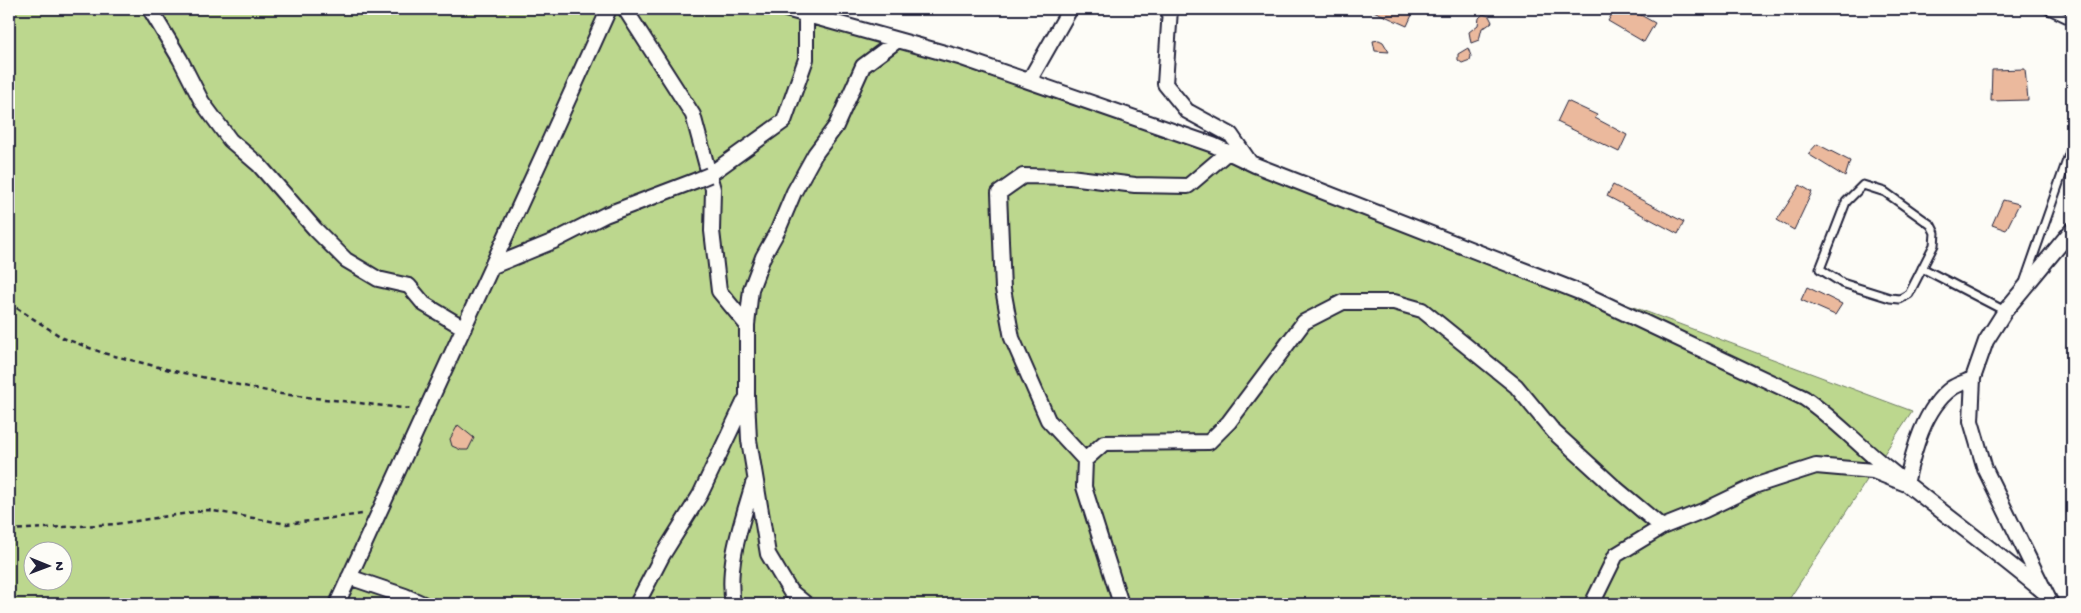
<svg xmlns="http://www.w3.org/2000/svg" width="2081" height="613" font-family="'Gochi Hand',sans-serif">
  <rect width="100%" height="100%" fill="#fdfcf7"/>
  <filter id="ink" filterUnits="userSpaceOnUse"><feTurbulence type="fractalNoise" baseFrequency=".02" numOctaves="2"/><feDisplacementMap in="SourceGraphic" scale="10" xChannelSelector="R" yChannelSelector="G"/><feConvolveMatrix kernelMatrix="1 2 1 2 8 2 1 2 1" color-interpolation-filters="sRGB"/></filter>
  <g filter="url(#ink)">
    <path fill="#bcd78e" stroke="#6f7c64" fill-rule="evenodd" d="M9,9H760L898,40L1162,131L1912,411L1786,604H9ZM32,550H62V580H32Z"/>
    <path fill="#ebb99d" stroke="#22223b" d="M1369,9H1399L1412,15L1407,26Z
      M1615,9H1630L1655,23L1644,42L1608,21Z
      M1483,14L1489,16L1492,22L1487,26L1482,28L1479,40L1471,43L1469,32L1478,25L1479,18Z
      M1379,40L1383,42L1389,52L1375,51L1373,41Z
      M1468,48L1471,56L1470,60L1462,63L1458,60V54Z
      M2025,69L2028,100L1991,101L1992,70Z
      M1567,101L1597,115L1595,118L1627,135L1619,152L1557,122Z
      M1817,144L1850,161L1845,177L1808,154Z
      M1613,185L1684,222L1678,234L1607,196Z
      M1800,185L1812,192L1794,230L1777,220Z
      M2003,200L2019,204L2006,230L1992,225Z
      M1807,287L1842,304L1835,315L1801,300Z
      M458,425L474,438L468,450H461L452,446L450,439Z"/>
    <g fill="none" stroke-linecap="round" stroke-linejoin="round">
      <g stroke="#22223b" stroke-width="11">
        <path id="service" d="M2047,9L2072,21
          M1863,185L1885,192L1931,225L1935,233L1934,245L1909,294L1900,299L1890,298L1842,283L1820,269L1846,202Z
          M1922,268L2005,311
          M2025,280L2072,146"/>
      </g>
      <g stroke="#22223b" stroke-width="18">
        <path id="minor" d="M150,9L180,59L202,102L230,140L259,165L315,229L346,260L378,279L409,286L424,304L464,328
          M625,9L693,115L713,189L712,231L719,291L747,325V397L749,440L768,554L790,591L806,604
          M786,9L959,57L1213,145L1255,165L1582,293L1804,398C1834,418 1858,445 1886,467C1938,510 1993,549 2045,593
          M1170,9L1165,84L1187,111L1231,135L1249,161
          M1029,81L1070,9
          M709,175L784,121L806,59V14
          M493,266L554,241L605,215L697,180
          M747,325L751,289L763,257L778,230L794,192L815,154L836,126L863,66L898,40
          M1085,460L1048,420L1012,338L1003,289L999,193L1023,176L1070,177L1135,185L1188,186L1228,152
          M349,577L405,596L423,604
          M337,604C427,405 520,208 609,9
          M637,604L662,556L700,495L745,400
          M733,604C726,564 742,522 753,484
          M1121,604L1084,487L1085,460L1104,443L1209,442L1229,422L1304,322L1343,302H1394L1422,310L1516,386L1554,432L1613,486L1662,527
          M1592,604L1616,555L1662,527L1705,510L1757,485L1816,466L1873,471L1906,484C1913,452 1924,408 1952,388C1958,384 1967,382 1973,378
          M2051,604L1985,469L1971,421L1973,378L1986,341L2005,311L2072,230"/>
      </g>
      <path stroke="#22223b" stroke-width="2.5" stroke-dasharray="5 4" stroke-linecap="butt" d="M9,303L63,338L103,353L174,371L281,394L411,409
        M9,530L116,524L208,510L287,524L362,514"/>
      <use href="#service" stroke="#fdfcf7" stroke-width="7"/>
      <use href="#minor" stroke="#fdfcf7" stroke-width="14"/>
      <g stroke="#22223b" stroke-width="18" stroke-linecap="butt">
        <path id="minor-bridge" d="M697,180L709,175"/>
      </g>
      <use href="#minor-bridge" stroke="#fdfcf7" stroke-width="14"/>
    </g>
  </g>
  <rect width="2081" height="613" fill="none" stroke="#fdfcf7" stroke-width="30"/>
  <rect x="15" y="15" width="2051" height="583" fill="none" stroke="#22223b" stroke-width="2" filter="url(#ink)"/>
  <g transform="translate(48 566) rotate(91)"><circle r="24" fill="#fdfcf7" stroke="#a5a5ac"/>
  <path d="M0-4L9 19L0 12L-9 19Z" fill="#22223b"/>
  <text y="-8" font-size="14" font-weight="bold" text-anchor="middle" fill="#22223b">N</text>
  </g>
</svg>
